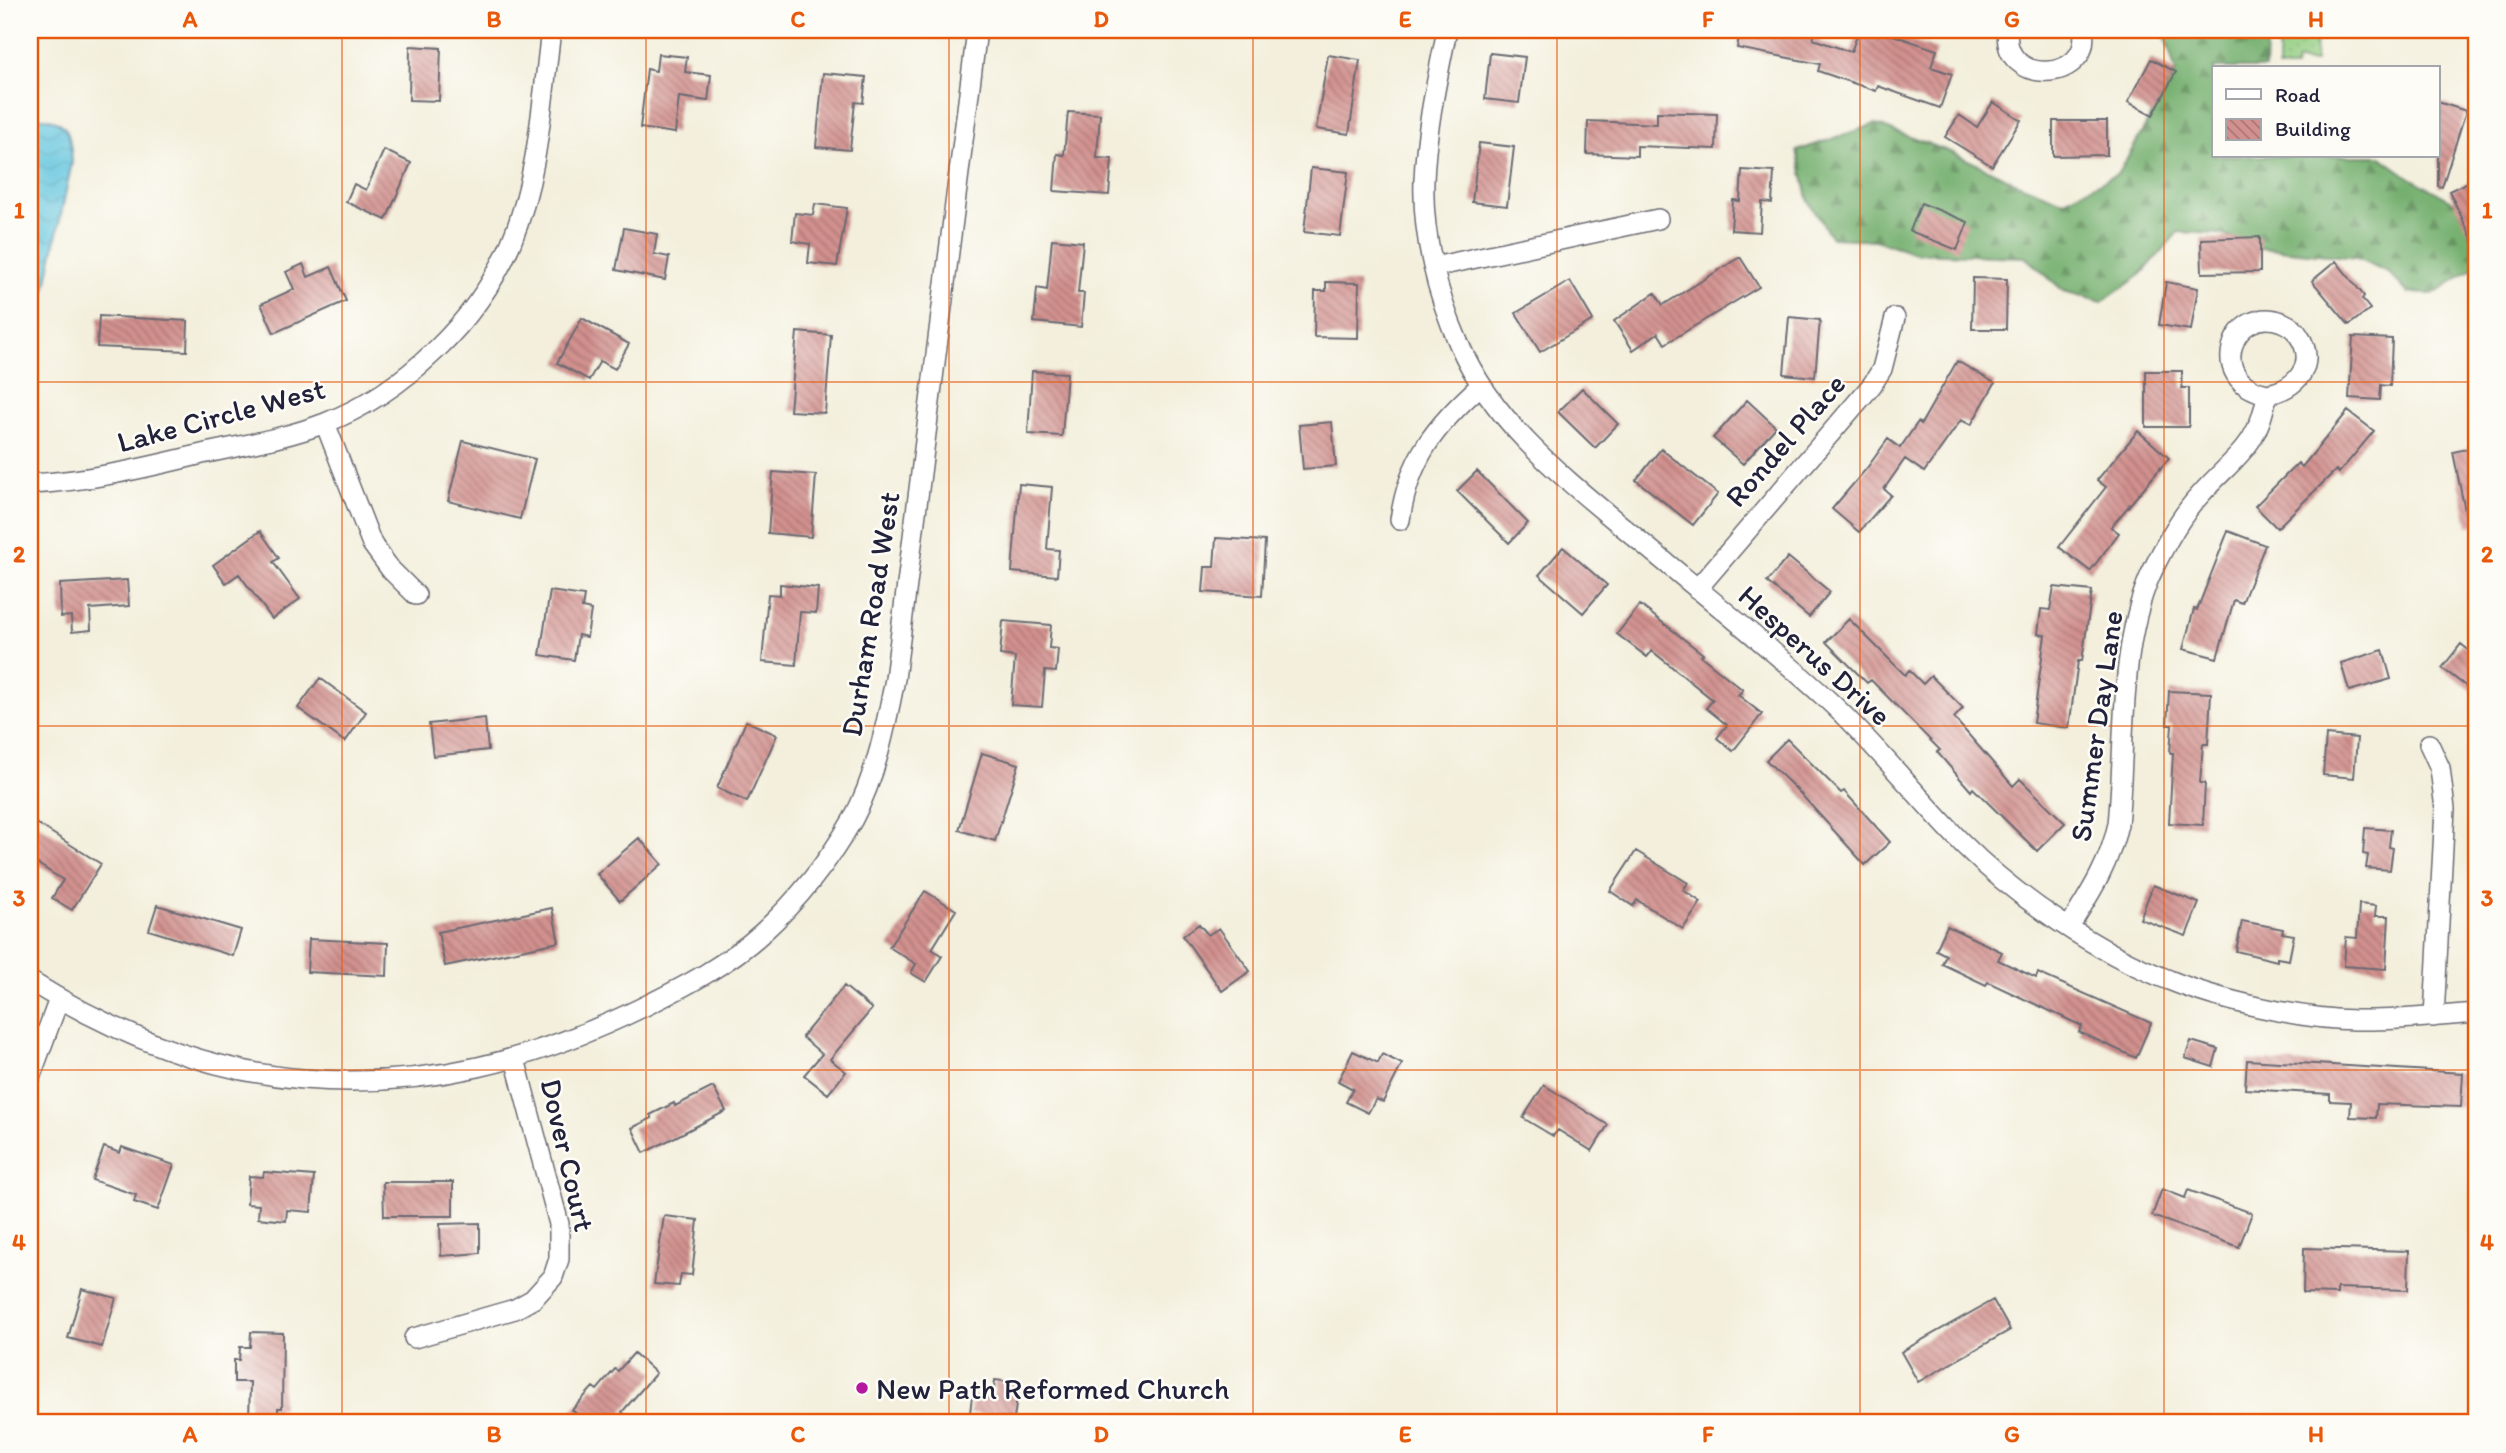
<svg xmlns="http://www.w3.org/2000/svg" width="2506" height="1453" font-family="Itim,sans-serif">
  <defs>
    <pattern id="forest-firs" width="22" height="20" patternUnits="userSpaceOnUse" patternTransform="scale(1.75)"><rect width="22" height="20" fill="#76b06f"/><path d="M5 1l3.5 6h-7zM16 11l3.5 6h-7z" fill="#608f5c"/></pattern>
    <pattern id="park-dots" width="8" height="8" patternUnits="userSpaceOnUse" patternTransform="scale(1.75)"><rect width="8" height="8" fill="#93cd81"/><path d="M2 2h.1M6 6h.1" fill="none" stroke="#7eb070" stroke-width="1.8" stroke-linecap="round"/></pattern>
    <pattern id="water-waves" width="16" height="10" patternUnits="userSpaceOnUse" patternTransform="scale(1.75)"><rect width="16" height="10" fill="#60c4de"/><path d="M0 5q4-4 8 0t8 0" fill="none" stroke="#53a8bf"/></pattern>
    <pattern id="building-back-hatch" width="6" height="6" patternUnits="userSpaceOnUse" patternTransform="scale(1.75)"><rect width="6" height="6" fill="#d2918e"/><path d="M-1 5l2 2M0 0l6 6M5-1l2 2" fill="none" stroke="#aa7675"/></pattern>
  </defs>
  <rect width="100%" height="100%" fill="#fdfcf7"/>
  <filter id="ink" filterUnits="userSpaceOnUse"><feTurbulence type="fractalNoise" baseFrequency=".0143" numOctaves="2"/><feDisplacementMap in="SourceGraphic" scale="14" xChannelSelector="R" yChannelSelector="G"/><feConvolveMatrix kernelMatrix="1 2 1 2 8 2 1 2 1" color-interpolation-filters="sRGB"/></filter>
  <filter id="wash" filterUnits="userSpaceOnUse"><feTurbulence type="fractalNoise" baseFrequency=".00686" numOctaves="4" result="noise"/><feDisplacementMap in="SourceGraphic" scale="28" xChannelSelector="R" yChannelSelector="G"/><feGaussianBlur stdDeviation="1.57" result="paint"/><feColorMatrix in="noise" values="0 0 0 0 0 0 0 0 0 0 0 0 0 0 0 0 0 1.4 0 .05"/><feComposite in="paint" operator="in"/></filter>
  <g filter="url(#wash)">
    <rect width="100%" height="100%" fill="#f3efdc"/>
    <path fill="url(#forest-firs)" stroke="#4c6955" stroke-width="2" d="M2163,30H2271L2266,38L2265,68H2214V156H2380L2409,177L2459,205L2470,230L2475,267L2433,294L2408,293L2388,272L2357,258L2260,248L2220,234L2178,232L2142,274L2102,302L2064,291L2025,257L1916,253L1875,240L1832,238L1809,202L1797,151L1875,124L1953,153L2017,183L2063,201L2119,173L2176,72Z"/>
    <path fill="url(#park-dots)" stroke="#5a785e" stroke-width="2" d="M2279,31L2316,32L2315,62L2296,61L2295,68H2278Z"/>
    <path fill="url(#water-waves)" stroke="#41738c" stroke-width="2" d="M30,117C67,117 70,129 72,162L30,362Z"/>
    <g id="blocks">
      <path fill="url(#building-back-hatch)" d="M1740,30H1815L1813,39L1851,52L1859,30H1878L1937,50L1931,67L1952,74L1940,108L1878,86L1876,91L1818,71L1820,64L1737,48Z
        M410,46L441,48L439,101L409,100Z
        M1490,53L1525,57L1519,103L1485,99Z
        M658,54L687,57L685,72L711,75L708,101L679,97L675,133L640,128L647,69L656,71Z
        M1328,55L1360,60L1349,134L1316,129Z
        M2151,59L2176,72L2153,115L2128,102Z
        M823,73L866,77L863,103L855,102L850,150L816,147Z
        M1993,102L2021,120L1992,166L1945,137L1959,115L1977,127Z
        M2438,102L2466,111L2442,187L2438,186Z
        M1068,112L1100,114L1097,158L1112,159L1109,195L1054,191L1057,154L1064,155Z
        M1657,112L1717,114L1716,149L1637,146V156L1587,154L1588,121L1657,124Z
        M2053,121H2107V155L2053,156Z
        M1479,143L1514,147L1507,206L1472,202Z
        M384,150L411,163L386,220L346,202L354,184L366,190Z
        M1311,168L1348,172L1340,236L1304,232Z
        M1742,170L1774,172L1772,203L1762,202L1760,232L1731,230L1733,200L1740,201Z
        M2476,178V247L2449,191Z
        M1921,203L1968,222L1957,250L1910,231Z
        M815,204L847,208L837,266L808,263L810,244L792,241L795,213L813,215Z
        M624,228L657,234L654,254L669,257L665,280L616,270Z
        M2260,237V272L2202,273L2201,239Z
        M1052,239L1083,242L1078,293H1084L1081,327L1034,322L1037,288L1047,290Z
        M1740,257L1759,287L1665,344L1658,333L1633,350L1614,321L1655,293L1663,305Z
        M2336,261L2364,296L2362,299L2370,309L2349,325L2312,281Z
        M303,264L308,277L331,267L346,301L274,333L261,304L294,289L286,272Z
        M1973,278L2007,279L2006,329H1972Z
        M1570,281L1593,320L1540,352L1516,313Z
        M1326,282L1359,283L1358,338L1314,337L1315,291H1326Z
        M2166,282L2198,288L2191,330L2159,325Z
        M99,316L188,321L187,351L97,347Z
        M1789,317L1820,320L1815,377L1784,374Z
        M582,318L629,344L615,369L600,361L589,380L557,363Z
        M797,332L831,335L825,413L790,411Z
        M2353,337L2392,339L2390,386L2381,385L2380,400L2349,398Z
        M1957,361L1995,383L1971,425L1961,420L1924,472L1905,459L1884,489L1891,495L1859,532L1832,509L1867,468L1888,439L1900,448L1918,422L1921,424Z
        M1032,371L1067,373L1062,436L1028,434Z
        M2146,371H2182V388H2189V427H2146Z
        M1582,388L1618,424L1595,448L1558,412Z
        M1747,400L1776,427L1743,464L1713,438Z
        M2348,411L2374,431L2339,473L2336,470L2277,528L2255,506L2298,463L2302,467Z
        M1332,422L1336,466L1303,469L1299,425Z
        M2138,431L2169,458L2111,527L2119,533L2090,571L2059,547L2106,487L2097,480Z
        M463,441L535,459L520,519L448,501Z
        M2476,447V525L2468,526L2453,452Z
        M1661,449L1718,494L1693,525L1636,480Z
        M1477,471L1528,523L1509,543L1457,491Z
        M773,472L816,475L811,537L768,533Z
        M1019,484L1052,487L1047,549L1059,550L1057,576L1012,572Z
        M260,531L279,558L273,562L300,599L272,619L239,574L226,583L213,565Z
        M2228,531L2265,545L2242,603L2234,600L2217,658L2183,649L2194,609L2197,610Z
        M1216,538L1265,541L1262,596L1203,592L1205,567H1214Z
        M1563,547L1607,585L1583,613L1539,575Z
        M1788,557L1830,592L1809,617L1767,582Z
        M127,580L129,606L90,609L91,630L72,632L71,616L61,617L60,584Z
        M780,584L818,588L816,613L800,612L796,665L762,662L768,594L780,595Z
        M2054,587L2092,591L2082,661H2078L2069,728L2033,723L2045,635L2038,634L2041,609L2050,610Z
        M550,591L584,596L582,608L591,610L587,637L578,635L574,660L540,655Z
        M1640,605L1703,654L1701,656L1743,690L1738,695L1762,714L1733,751L1717,738L1727,725L1706,708L1713,700L1652,651L1647,657L1617,634Z
        M1849,619L1905,675L1909,670L1923,684L1931,676L1963,708L1954,718L2013,786L2020,779L2065,823L2037,851L1973,788L1971,791L1937,752L1940,750L1871,680L1867,683L1826,642Z
        M1003,621L1051,625L1049,648L1058,649L1056,672L1045,671L1042,707L1011,705L1015,657L1000,655Z
        M2461,644L2476,656V694L2442,668Z
        M2383,650L2391,679L2349,691L2341,663Z
        M320,678L366,712L345,742L298,708Z
        M2169,691L2211,693L2208,744H2203L2200,783H2205L2203,825L2169,823L2173,753H2170L2172,725H2167Z
        M485,718L488,750L433,756L429,724Z
        M746,721L777,735L747,802L717,788Z
        M2326,735L2357,738L2354,778L2323,775Z
        M1787,739L1841,793L1844,791L1890,842L1865,865L1799,792L1766,760Z
        M982,753L1019,764L995,841L959,830Z
        M30,819L101,864L72,910L52,898L63,880L30,859Z
        M2365,828L2391,830L2389,847L2393,848L2390,870L2366,868L2368,855L2363,854Z
        M639,838L662,864L620,901L597,874Z
        M1636,851L1688,883L1683,890L1701,902L1683,929L1637,900L1633,906L1610,891Z
        M2153,885L2199,903L2186,936L2140,919Z
        M925,891L956,910L932,949L942,956L926,982L911,973L916,964L889,947Z
        M2359,904L2376,906L2375,916H2389L2386,969L2344,966L2346,937L2357,938Z
        M157,905L241,930L233,956L149,930Z
        M552,908L559,942L445,966L438,932Z
        M2242,921L2283,929L2282,933L2294,935L2289,960L2277,958V961L2236,951Z
        M1199,924L1208,935L1219,928L1250,971L1222,991L1183,936Z
        M1947,926L2002,952L1998,960L2036,978L2038,973L2151,1023L2136,1058L2079,1032L2082,1026L1988,982L1986,985L1942,964L1946,955L1936,950Z
        M309,939L388,943L387,976L307,972Z
        M844,986L872,1009L830,1059L846,1072L828,1094L804,1075L822,1054L802,1037Z
        M2191,1041L2218,1049L2213,1067L2185,1058Z
        M1353,1051L1378,1063L1382,1054L1402,1064L1383,1102L1376,1099L1368,1113L1346,1102L1353,1089L1338,1081Z
        M2247,1060L2463,1073L2461,1107L2377,1104L2376,1118L2350,1117L2351,1102L2330,1101V1094L2245,1089Z
        M1544,1085L1608,1125L1592,1151L1558,1130L1553,1136L1523,1118Z
        M713,1087L726,1111L644,1153L632,1128L652,1118L650,1115L674,1103L675,1106Z
        M104,1147L120,1153L122,1147L174,1165L158,1210L134,1202L136,1195L92,1180Z
        M264,1172L314,1176L311,1212L287,1210L286,1221L258,1218L259,1205L247,1204L249,1176L263,1177Z
        M383,1182H453V1216H384Z
        M2162,1189L2185,1198L2188,1190L2252,1213L2239,1247L2152,1216Z
        M664,1216L698,1220L692,1275L681,1274L679,1286L654,1284Z
        M480,1223V1253L441,1256L440,1224Z
        M2304,1248L2409,1251L2408,1290L2337,1288V1294L2303,1293Z
        M82,1289L116,1298L102,1347L68,1338Z
        M1993,1300L2010,1330L1918,1382L1901,1352Z
        M251,1332L283,1333L282,1408H278V1421L249,1420L250,1382H234V1360H239L240,1347H250Z
        M634,1353L656,1373L622,1412L635,1423H587L572,1410L593,1387L597,1390L615,1369L618,1371Z
        M995,1380L1019,1383L1014,1419L970,1413L972,1396L993,1399Z"/>
    </g>
  </g>
  <g filter="url(#ink)">
    <use href="#blocks" fill-opacity="0" stroke="#6b6a73" stroke-width="2"/>
    <g fill="none" stroke-linecap="round" stroke-linejoin="round">
      <g stroke="#6b6a73" stroke-width="22">
        <path id="minor" d="M1447,30C1437,80 1426,129 1424,180C1422,235 1437,294 1459,344C1495,426 1568,481 1635,537C1701,592 1768,645 1831,703C1878,747 1918,798 1963,844C2016,897 2098,953 2169,980C2220,1001 2301,1019 2356,1020C2396,1021 2436,1016 2476,1013
          M2008,30C2000,87 2093,83 2083,30
          M1434,267L1658,219
          M325,423L372,544L391,570L416,595
          M30,484C89,481 145,468 202,454C243,445 286,438 325,423C403,393 479,320 511,243C539,175 542,101 551,30
          M1400,520C1409,458 1436,425 1481,385
          M1697,589L1872,385L1882,369L1895,318
          M2429,744L2440,768L2445,809L2434,1017
          M2069,927C2091,892 2109,865 2118,824C2126,745 2118,650 2150,576C2163,548 2180,516 2201,494C2234,457 2259,447 2267,394C2296,390 2318,364 2299,336C2296,330 2289,325 2282,322C2233,303 2204,381 2267,394
          M30,981C112,1032 205,1071 303,1079C426,1089 533,1061 643,1007C684,987 728,964 762,933C798,900 829,861 853,819C876,776 886,726 895,679L977,30
          M30,1078L59,999
          M414,1338L515,1309L533,1299L553,1277L559,1259V1224L515,1059"/>
      </g>
      <use href="#minor" stroke="#fff" stroke-width="19"/>
    </g>
  </g>
  <path fill="none" stroke="#e8590c" stroke-width="2" stroke-opacity="0.55" d="M342,30V1423M646,30V1423M949,30V1423M1253,30V1423M1557,30V1423M1860,30V1423M2164,30V1423M30,382H2476M30,726H2476M30,1070H2476"/>
  <circle fill="#b5179e" stroke="#fdfcf7" stroke-width="2.5" cx="862" cy="1388" r="7"/>
  <g text-anchor="middle" dominant-baseline="central" stroke-width="5" stroke-linejoin="round" paint-order="stroke">
    <g font-size="30" fill="#22223b" stroke="#fdfcf7">
      <text transform="translate(221 415) rotate(-15)">Lake Circle West</text>
      <text transform="translate(1785 440) rotate(-49)">Rondel Place</text>
      <text transform="translate(870 614) rotate(-81)">Durham Road West</text>
      <text transform="translate(1815 655) rotate(42)">Hesperus Drive</text>
      <text transform="translate(2096 726) rotate(-82)">Summer Day Lane</text>
      <text transform="translate(568 1155) rotate(77)">Dover Court</text>
    </g>
    <g font-size="30" fill="#22223b" stroke="#fdfcf7" text-anchor="start">
      <text x="876" y="1388">New Path Reformed Church</text>
    </g>
  </g>
  <rect width="2506" height="1453" fill="none" stroke="#fdfcf7" stroke-width="77"/>
  <rect x="2212" y="66" width="228" height="91" fill="#fdfcf7" stroke="#a5a5ac" stroke-width="2"/>
  <rect x="2226" y="89" width="35" height="10" fill="#ffffff" stroke="#a5a5ac" stroke-width="2"/>
  <text x="2275" y="102" font-size="21" fill="#22223b">Road</text>
  <rect x="2226" y="119" width="35" height="21" fill="url(#building-back-hatch)" stroke="#a5a5ac" stroke-width="2"/>
  <text x="2275" y="136" font-size="21" fill="#22223b">Building</text>
  <rect x="38" y="38" width="2430" height="1376" fill="none" stroke="#e8590c" stroke-width="2.5"/>
  <g font-size="23" text-anchor="middle" font-weight="bold" fill="#e8590c">
    <text x="190" y="27">A</text>
    <text x="494" y="27">B</text>
    <text x="798" y="27">C</text>
    <text x="1101" y="27">D</text>
    <text x="1405" y="27">E</text>
    <text x="1708" y="27">F</text>
    <text x="2012" y="27">G</text>
    <text x="2316" y="27">H</text>
    <text x="19" y="218">1</text>
    <text x="2487" y="218">1</text>
    <text x="19" y="562">2</text>
    <text x="2487" y="562">2</text>
    <text x="19" y="906">3</text>
    <text x="2487" y="906">3</text>
    <text x="19" y="1250">4</text>
    <text x="2487" y="1250">4</text>
    <text x="190" y="1442">A</text>
    <text x="494" y="1442">B</text>
    <text x="798" y="1442">C</text>
    <text x="1101" y="1442">D</text>
    <text x="1405" y="1442">E</text>
    <text x="1708" y="1442">F</text>
    <text x="2012" y="1442">G</text>
    <text x="2316" y="1442">H</text>
  </g>
</svg>
